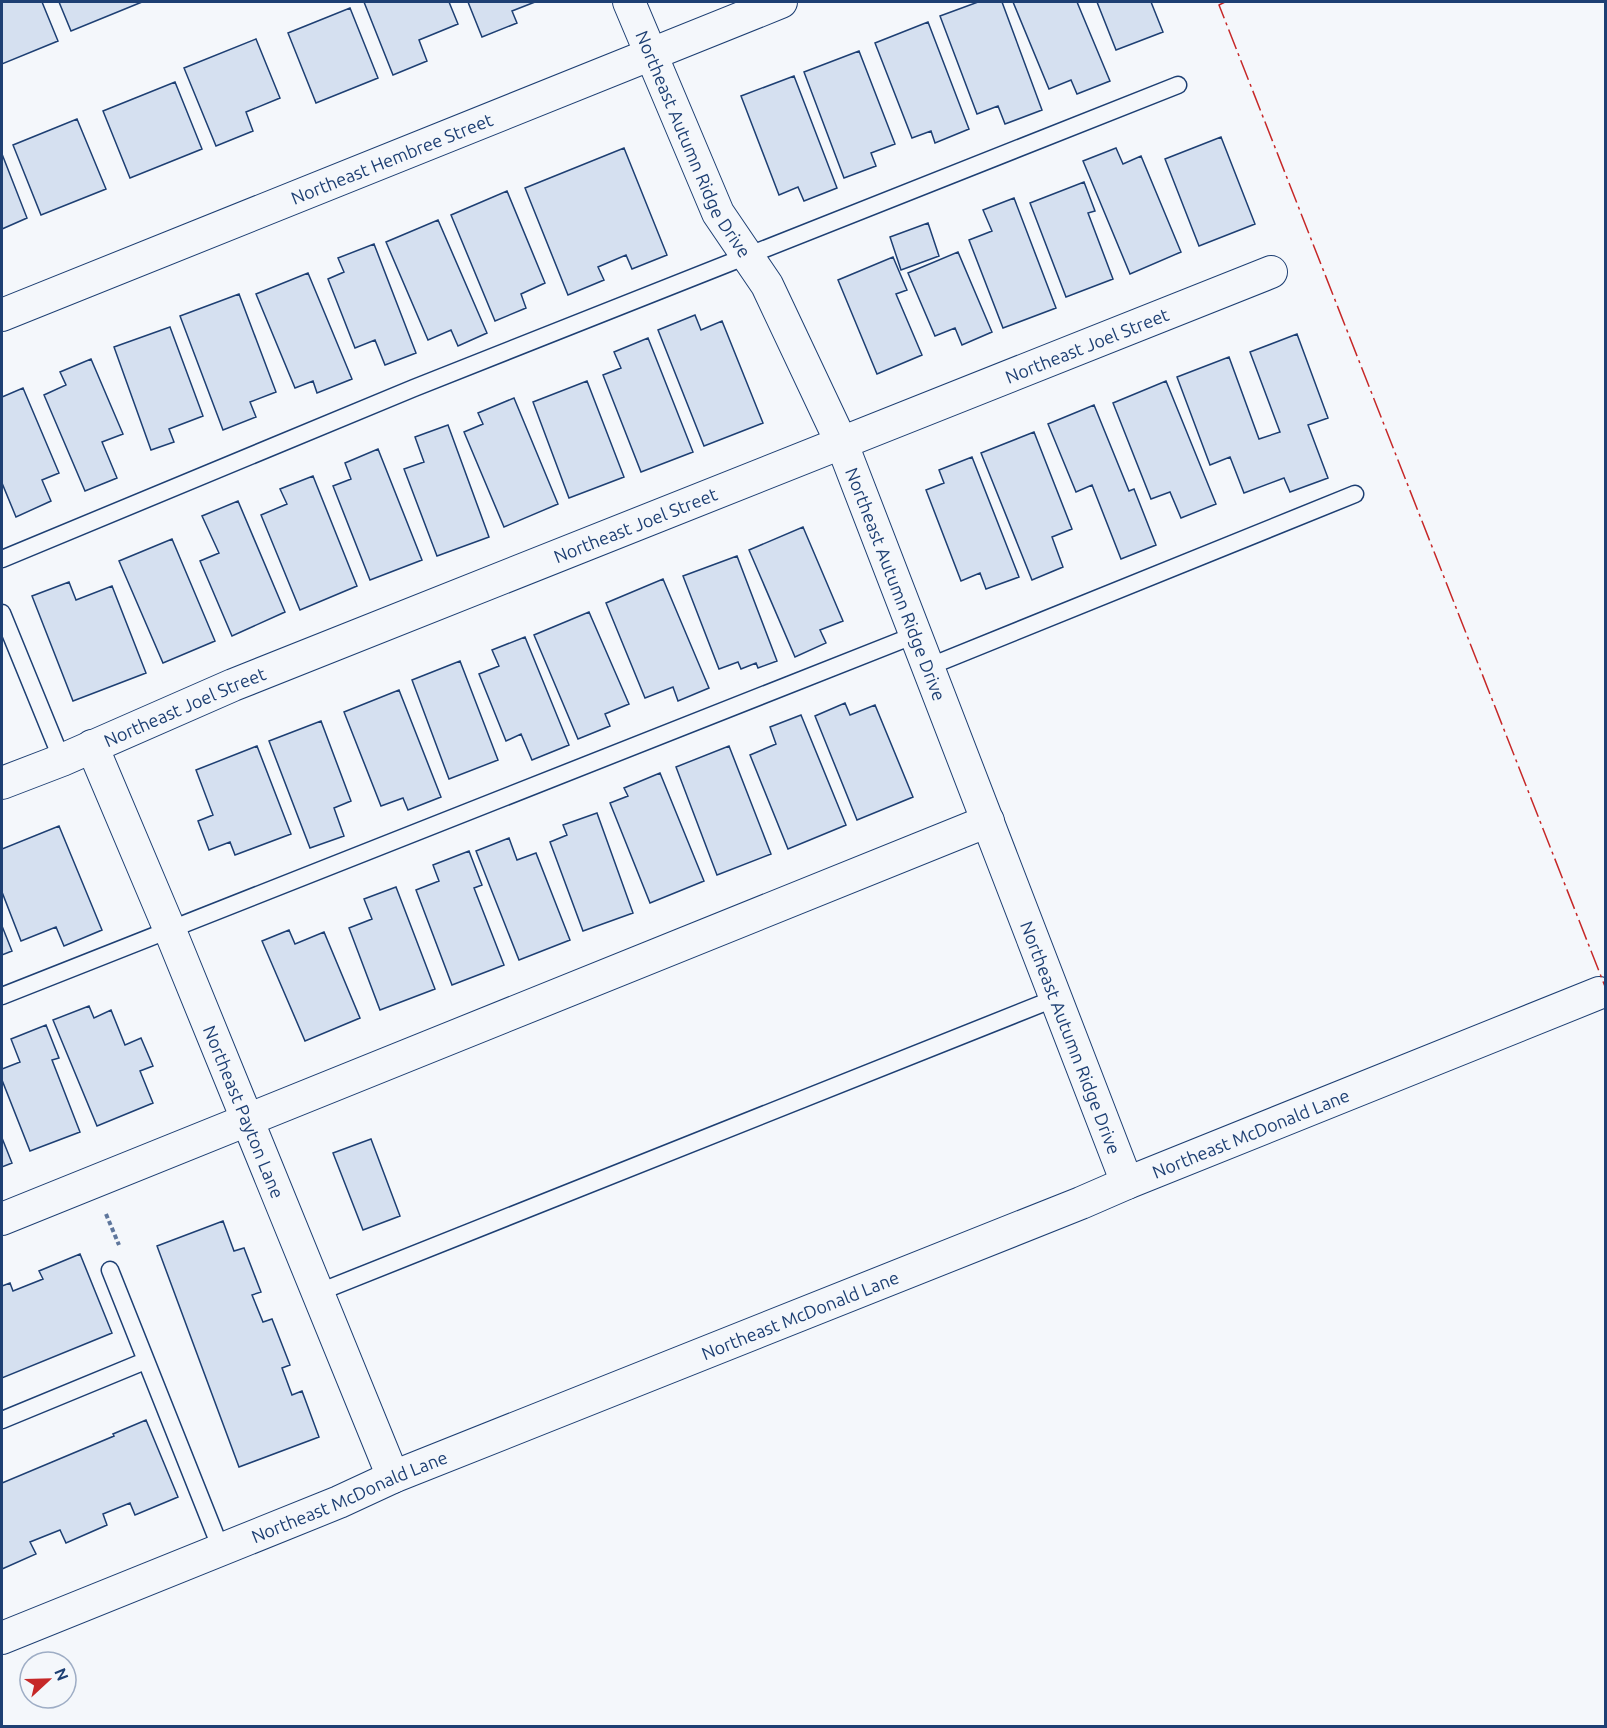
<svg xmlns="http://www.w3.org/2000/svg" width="1607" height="1728" font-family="Ubuntu,sans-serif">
  <rect width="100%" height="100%" fill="#f4f7fb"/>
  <path fill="#d5e0f0" stroke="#1d3f73" stroke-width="1.5" d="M2,2H42L58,41L2,64Z
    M59,2H142L71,31Z
    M364,2H449L458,24L419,40L427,61L393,75Z
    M468,2H535L512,11L517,23L482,37Z
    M978,2H1002L1042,110L1005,124L998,106L977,114L940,16Z
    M1013,2H1077L1110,81L1077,94L1071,80L1049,89Z
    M1097,2H1151L1163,32L1116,50Z
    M350,8L378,78L316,103L288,33Z
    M928,22L969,129L935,143L931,131L912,138L875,43Z
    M256,39L280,98L246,112L253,131L216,146L184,68Z
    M859,51L895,144L871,153L876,166L844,178L804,72Z
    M794,76L837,188L804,201L798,187L779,195L741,96Z
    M175,82L202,149L130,178L103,111Z
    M77,119L106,189L41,215L13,145Z
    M1221,137L1255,224L1199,246L1165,159Z
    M624,148L667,255L632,269L626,255L598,267L604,280L568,295L525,188Z
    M1116,148L1123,164L1141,156L1181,252L1130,274L1083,161Z
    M2,154L27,218L2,229Z
    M1084,182L1095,211L1088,213L1113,279L1066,297L1030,203Z
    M507,191L545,283L521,294L526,308L495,321L451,215Z
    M1014,198L1056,308L1003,328L969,240L992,231L983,210Z
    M438,220L487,333L458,346L451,330L428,340L386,242Z
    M928,223L939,256L901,270L890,237Z
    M374,244L416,353L385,365L375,340L355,348L328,279L344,272L338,258Z
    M958,252L992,332L962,345L955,328L935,336L908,273Z
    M893,257L907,290L896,294L922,355L877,374L838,280Z
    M308,273L352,379L317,393L313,381L295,388L256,294Z
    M239,294L276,392L250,402L256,417L223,430L180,316Z
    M695,315L701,330L722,321L763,423L704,446L658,330Z
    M170,327L203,416L169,429L174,442L151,450L114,347Z
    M1297,334L1328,418L1308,425L1328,478L1290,492L1284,478L1244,493L1230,457L1210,465L1177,377L1229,357L1259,439L1280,432L1250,352Z
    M648,338L693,452L641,472L603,375L621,368L614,352Z
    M91,359L123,434L102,442L117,478L85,491L44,395L66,385L60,372Z
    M587,381L624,477L569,498L533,402Z
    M1166,381L1216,504L1181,518L1170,492L1151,499L1113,403Z
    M23,388L59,473L42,480L51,501L16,517L2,483V397Z
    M514,398L558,504L504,527L464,432L483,424L478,413Z
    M1094,405L1129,491L1134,489L1156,545L1121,559L1092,485L1076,492L1048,424Z
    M448,425L489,537L437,556L404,469L424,462L415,437Z
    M1034,432L1072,529L1052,537L1063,567L1032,580L981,453Z
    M378,449L422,560L370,580L333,486L351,479L345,463Z
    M972,457L1019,577L986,589L980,573L961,581L926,490L944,483L939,470Z
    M313,476L357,586L300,610L261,515L287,504L280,489Z
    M238,501L285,612L232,636L200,561L219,553L202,516Z
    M803,527L843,621L820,630L826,643L795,657L749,550Z
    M172,539L215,641L163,663L119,561Z
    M737,556L777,661L758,668L756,663L741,669L738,662L719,669L683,576Z
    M663,579L709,688L678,701L673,687L645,698L606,603Z
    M69,582L76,600L112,586L146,673L73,701L32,596Z
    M589,612L629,704L605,714L610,726L578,739L534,635Z
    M525,637L569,745L532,760L521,734L506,741L479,674L499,666L492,650Z
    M460,661L498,760L449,779L412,680Z
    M399,690L441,797L408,810L403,798L381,806L344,712Z
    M845,703L850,715L875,705L913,797L857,820L815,716Z
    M801,715L846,825L788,849L750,755L776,744L770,727Z
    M321,721L351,801L334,808L344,836L310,848L269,741Z
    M257,746L291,834L235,855L230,842L209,850L198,821L213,815L196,770Z
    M729,746L771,854L717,875L676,767Z
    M660,773L704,881L650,903L610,803L628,796L624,788Z
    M597,813L633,913L583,931L550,842L567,835L563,825Z
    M59,826L102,930L64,946L56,927L21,941L2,892V849Z
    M509,838L517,860L536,853L570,940L519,960L476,851Z
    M469,851L482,885L474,888L504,965L452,985L416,890L439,881L433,865Z
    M396,887L435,989L380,1010L349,928L372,919L364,899Z
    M2,926L12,951L2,955Z
    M289,930L295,944L324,932L360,1018L305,1041L262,941Z
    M89,1006L94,1018L111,1010L125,1045L141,1038L153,1066L140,1071L153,1103L97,1126L53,1020Z
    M46,1025L59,1058L52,1060L80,1132L30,1151L2,1080V1069L20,1062L11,1039Z
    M2,1138L12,1163L2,1167Z
    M371,1139L400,1216L363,1230L333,1153Z
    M223,1221L234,1251L244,1248L261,1292L252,1295L263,1322L272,1319L290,1365L282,1368L292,1395L302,1391L319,1437L239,1467L157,1246Z
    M80,1254L112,1333L2,1378V1286L10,1283L13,1291L43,1279L39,1271Z
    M146,1420L178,1497L135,1515L130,1503L103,1514L107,1525L66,1543L60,1530L30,1542L36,1554L2,1569V1483L114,1436L113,1434Z"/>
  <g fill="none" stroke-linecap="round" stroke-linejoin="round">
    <g stroke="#1d3f73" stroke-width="19">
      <path id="service" d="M2,559L414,388L1178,85
        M2,613L62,760
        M928,667L1355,494
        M2,996L915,635
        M110,1270L221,1549
        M317,1293L1056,998
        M2,1420L145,1361"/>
    </g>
    <g stroke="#1d3f73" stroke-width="34">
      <g id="minor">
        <path id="s1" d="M629,2L718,213L767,285L842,444L1127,1183"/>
        <path id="s2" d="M2,315L781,2"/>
        <path id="s3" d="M92,746L169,928L393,1477"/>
        <path id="s4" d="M2,783L62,760L233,685L1271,272"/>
        <path d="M2,1219L988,821"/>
        <path id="s5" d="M2,1638L339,1502L393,1477L1081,1203L1127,1183L1599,993"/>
      </g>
    </g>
    <path stroke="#5e769c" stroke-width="4" stroke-dasharray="4.5 3" stroke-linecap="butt" d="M106,1214L119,1245"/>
    <use href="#service" stroke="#f4f7fb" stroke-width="16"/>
    <use href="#minor" stroke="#f4f7fb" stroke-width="32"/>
    <path stroke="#c62828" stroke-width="1.5" stroke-dasharray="21 4.5 3 4.5" stroke-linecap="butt" d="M1225,2L1219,5L1606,989"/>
  </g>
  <g text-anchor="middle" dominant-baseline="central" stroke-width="4.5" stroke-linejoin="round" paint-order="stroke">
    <g font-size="18" fill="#1d3f73" stroke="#f4f7fb">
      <text stroke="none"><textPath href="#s1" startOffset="156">Northeast Autumn Ridge Drive</textPath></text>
      <text stroke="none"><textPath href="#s2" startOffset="420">Northeast Hembree Street</textPath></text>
      <text stroke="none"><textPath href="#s4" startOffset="1170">Northeast Joel Street</textPath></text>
      <text stroke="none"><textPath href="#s4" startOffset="684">Northeast Joel Street</textPath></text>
      <text stroke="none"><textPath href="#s1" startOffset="642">Northeast Autumn Ridge Drive</textPath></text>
      <text stroke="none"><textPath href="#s4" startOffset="198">Northeast Joel Street</textPath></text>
      <text stroke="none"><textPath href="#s1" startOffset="1128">Northeast Autumn Ridge Drive</textPath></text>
      <text stroke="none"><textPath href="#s3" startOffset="396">Northeast Payton Lane</textPath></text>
      <text stroke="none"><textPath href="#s5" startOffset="1347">Northeast McDonald Lane</textPath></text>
      <text stroke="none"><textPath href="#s5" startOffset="861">Northeast McDonald Lane</textPath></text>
      <text stroke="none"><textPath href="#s5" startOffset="375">Northeast McDonald Lane</textPath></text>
    </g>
  </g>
  <rect width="1607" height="1728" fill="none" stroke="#1d3f73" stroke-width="6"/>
  <g transform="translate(48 1680) rotate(68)"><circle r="28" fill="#f4f7fb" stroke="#9eadc5" stroke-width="1.5"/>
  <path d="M0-4.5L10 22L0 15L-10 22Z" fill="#c62828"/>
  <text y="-9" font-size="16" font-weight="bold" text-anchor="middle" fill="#1d3f73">N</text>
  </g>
</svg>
